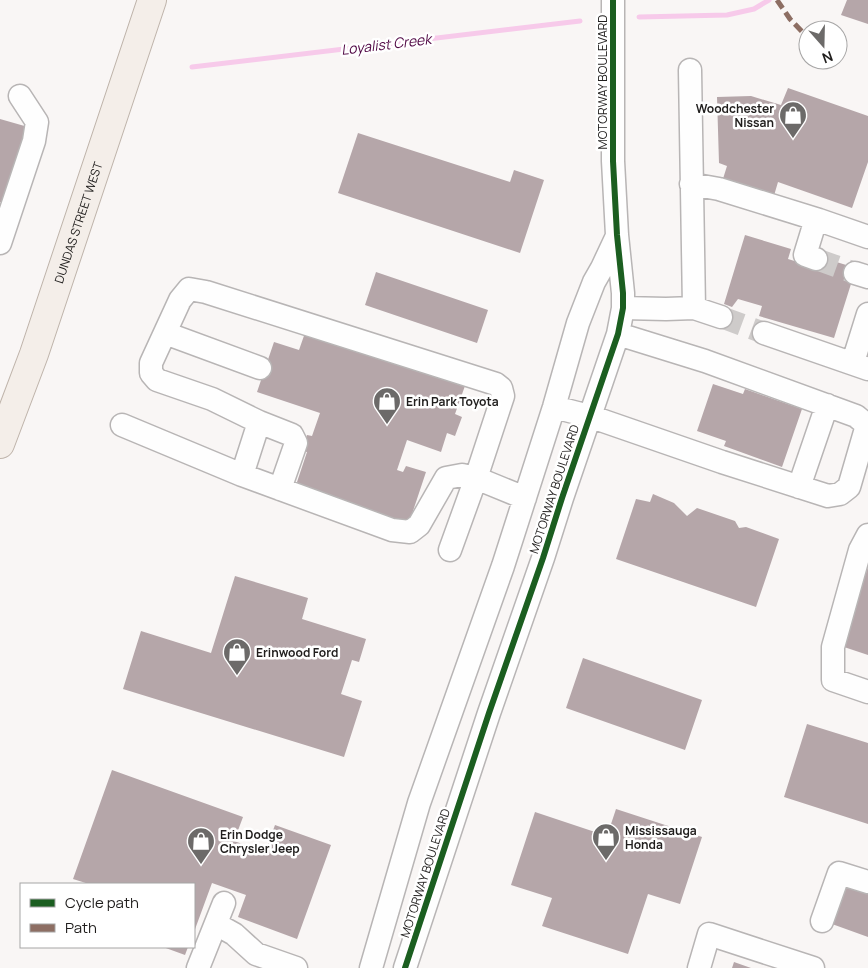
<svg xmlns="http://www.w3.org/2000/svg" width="868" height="968" font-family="Manrope,sans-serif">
  <rect width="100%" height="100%" fill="#f9f6f5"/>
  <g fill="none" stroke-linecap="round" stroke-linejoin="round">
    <path stroke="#f7caea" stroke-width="5" d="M639,17L727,15L754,9L769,0
      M192,67L580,21"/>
  </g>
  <path fill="#b5a6a9" d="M847,0H868V24L841,15Z
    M788,88L868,116V162L852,208L778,182L773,199L722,182L727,166L719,163L717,97L751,96L781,105Z
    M0,119L28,127L4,203L0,202Z
    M358,133L510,182L514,170L544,180L520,253L338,193Z
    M745,235L791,249L788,259L814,267L817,256L856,268L834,338L759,316L762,306L738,299L732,307L724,304Z
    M376,272L488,310L477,343L365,305Z
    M306,330L466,383L455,414L462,417L455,436L447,433L441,452L407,440L397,470L403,472L406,466L426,472L407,529L294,491L307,452L302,451L307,435L312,436L320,413L257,392L274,342L299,350Z
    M713,384L743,394L745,389L802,409L782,467L724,446L726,441L697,431Z
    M653,494L674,503L687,516L697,508L735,521L739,528L746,527L779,539L756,607L616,559L636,499L650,502Z
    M868,567V655L841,646Z
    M235,576L308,598L302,619L366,639L359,662L352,660L341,694L362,701L344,757L123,689L141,631L211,653Z
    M583,658L702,700L685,750L566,708Z
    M807,724L868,743V824L784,797Z
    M112,770L243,817L234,841L265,852L275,825L331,845L297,939L238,917L246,895L212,883L194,932V884H89L73,879Z
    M616,809L702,837L680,904L648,894L628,954L542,926L552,898L511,885L535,812L607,836Z
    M848,883L868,891V937L832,924Z
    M163,947H188L185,955Z
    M734,962L751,968H732Z"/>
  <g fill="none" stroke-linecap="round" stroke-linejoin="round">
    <path stroke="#cecbca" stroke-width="22" stroke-dasharray="22 11" stroke-linecap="butt" d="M816,259L855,273
      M721,317L764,333"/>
    <g stroke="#b8b5b5" stroke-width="25">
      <path id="minor" d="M690,70L694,308L721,317
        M691,184L719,189L819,220L868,237
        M816,219L805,255L816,259
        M0,243L34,141L37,122L20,96
        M855,273L868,277
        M623,308L666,309L694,308
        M165,333L260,368
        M764,333L868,369
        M853,362L868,314
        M554,407L589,416L722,462L828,496L840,494L849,487L867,425L856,416L705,361L618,334
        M259,422L292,435L296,443L280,489
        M122,425L242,475L392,530L410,532L419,525L446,478L462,475L476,478L525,498
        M242,475L259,422L212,399L157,380L151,373V363L180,300L189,289L206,292L496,384L501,388L503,396L476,478L450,550
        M799,487L827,405
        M868,535L860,550L833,647V680L868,692
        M822,921L839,873L868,882
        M216,924L234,934L256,954L296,968
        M198,968L224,903
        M371,968L419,803L503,566L554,407L578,323L594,282L602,268L617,236
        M405,968L489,713L543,558L562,498L618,334L623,308V293L617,235L613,161V0
        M699,968L709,934L813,968"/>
    </g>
    <g stroke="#bfb4ab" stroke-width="30">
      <g id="major">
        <path id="s1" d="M0,444L34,354L152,0"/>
      </g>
    </g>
    <use href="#minor" stroke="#fefefe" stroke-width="22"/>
    <use href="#major" stroke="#f4eee9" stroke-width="28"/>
    <path stroke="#8d6e63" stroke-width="5" stroke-dasharray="10 5" stroke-linecap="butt" d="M777,0L790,19L808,38"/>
    <g stroke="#fff" stroke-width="9">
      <path id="cycleway" d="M405,968L489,713L543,558L562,498L618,334L623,308V293L617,235L613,161V0"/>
    </g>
    <use href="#cycleway" stroke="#1b5e20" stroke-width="6"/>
  </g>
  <defs>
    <g id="shop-pin" transform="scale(1.4375)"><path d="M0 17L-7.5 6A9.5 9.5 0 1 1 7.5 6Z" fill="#6c6a69" stroke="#fff"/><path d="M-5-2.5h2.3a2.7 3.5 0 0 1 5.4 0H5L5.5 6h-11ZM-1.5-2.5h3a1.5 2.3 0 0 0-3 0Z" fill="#fff"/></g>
  </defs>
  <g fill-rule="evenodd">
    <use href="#shop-pin" x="793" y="115"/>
    <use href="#shop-pin" x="387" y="401"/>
    <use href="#shop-pin" x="237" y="652"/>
    <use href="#shop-pin" x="606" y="837"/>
    <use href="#shop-pin" x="201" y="841"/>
  </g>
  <g text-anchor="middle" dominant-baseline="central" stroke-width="5" stroke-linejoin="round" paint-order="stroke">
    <g font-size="12" fill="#201e1d" stroke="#fff">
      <text transform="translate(602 82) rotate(-90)">MOTORWAY BOULEVARD</text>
      <text stroke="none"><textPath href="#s1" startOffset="235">DUNDAS STREET WEST</textPath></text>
      <text transform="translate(554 489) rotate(-72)">MOTORWAY BOULEVARD</text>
      <text transform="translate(425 873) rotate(-72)">MOTORWAY BOULEVARD</text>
    </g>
    <g font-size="12" font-weight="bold" fill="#201e1d" stroke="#fff" text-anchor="start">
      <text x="774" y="108" text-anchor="end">Woodchester<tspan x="774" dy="14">Nissan</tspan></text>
      <text x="406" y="401">Erin Park Toyota</text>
      <text x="256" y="652">Erinwood Ford</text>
      <text x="625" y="830">Mississauga<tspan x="625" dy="14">Honda</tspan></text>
      <text x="220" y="834">Erin Dodge<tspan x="220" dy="14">Chrysler Jeep</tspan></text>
    </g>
    <g font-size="14" font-style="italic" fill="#4f0643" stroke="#fff">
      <text transform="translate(386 44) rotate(-7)">Loyalist Creek</text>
    </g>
  </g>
  <rect x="20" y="883" width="175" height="65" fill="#ffffff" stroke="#a6a5a5"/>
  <rect x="30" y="899" width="25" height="8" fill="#1b5e20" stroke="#a6a5a5"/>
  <text x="65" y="908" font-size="15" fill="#201e1d">Cycle path</text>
  <rect x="30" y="924" width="25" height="8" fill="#8d6e63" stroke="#a6a5a5"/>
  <text x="65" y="933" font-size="15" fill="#201e1d">Path</text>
  <g transform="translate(823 45) rotate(160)"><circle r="24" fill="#ffffff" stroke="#a6a5a5"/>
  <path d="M0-4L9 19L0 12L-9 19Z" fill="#6c6a69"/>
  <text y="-8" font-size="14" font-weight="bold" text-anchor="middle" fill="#201e1d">N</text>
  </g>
</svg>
